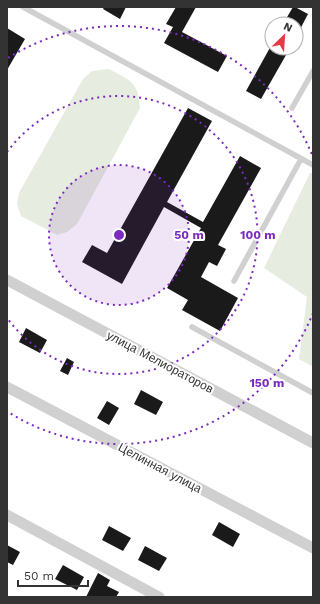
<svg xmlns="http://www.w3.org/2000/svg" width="320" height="604" font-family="'Work Sans',sans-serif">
  <rect width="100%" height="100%" fill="#fff"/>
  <path fill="#e6ecdf" d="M109,69C131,81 138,81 140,108L77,224L67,232L57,235L21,216L17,204L19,193L83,79L92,71Z
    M310,173H313V367L299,359L307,297L264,268Z"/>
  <path fill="#1a1a1a" d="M104,7H126L120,19L103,9Z
    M176,7H196L182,32L227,56L218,72L164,43L173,27L166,24Z
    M293,7H295L308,14L296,37V24H283Z
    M7,28L25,39L7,70Z
    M272,44V48H290L261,99L246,91Z
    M188,108L212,121L167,202L203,222L240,156L261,168L218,245L226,249L217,266L209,262L201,277L238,298L220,331L182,310L188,300L167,288L201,228L164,207L122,284L82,262L92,245L107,253Z
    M26,328L47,340L40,353L19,342Z
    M67,358L74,362L68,375L60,371Z
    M141,390L163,402L156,415L134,404Z
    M107,401L119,408L109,425L97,418Z
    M219,522L240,534L233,547L212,535Z
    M109,526L131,538L123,551L102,540Z
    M7,545L20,552L13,565L7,562Z
    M145,546L167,558L159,571L138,560Z
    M63,565L84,577L77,590L55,579Z
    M98,573L110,580L107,586L119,592L116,597H86Z"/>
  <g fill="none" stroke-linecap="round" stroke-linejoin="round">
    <path stroke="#d0d0d0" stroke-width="5.5" d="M23,7L313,165
      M292,108L313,71
      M234,281L301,159
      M192,327L313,393"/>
    <path stroke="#d0d0d0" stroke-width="11" d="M7,280L313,443
      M7,387L313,548
      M7,515L159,597"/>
  </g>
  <circle cx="119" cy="235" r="70" fill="#7b2cbf" fill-opacity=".12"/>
  <g fill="none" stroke="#7b2cbf" stroke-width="2" stroke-dasharray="2 4">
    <circle cx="119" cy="235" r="70"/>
    <path d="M7 152A139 139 0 1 1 7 318"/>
    <path d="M313 313A209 209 0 0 1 8 412M8 58A209 209 0 0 1 313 157"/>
  </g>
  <g text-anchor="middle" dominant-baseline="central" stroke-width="4" stroke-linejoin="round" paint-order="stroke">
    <g font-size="12" fill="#333" stroke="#fff">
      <text transform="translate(160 362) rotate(28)">улица Мелиораторов</text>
      <text transform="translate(160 468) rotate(28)">Целинная улица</text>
    </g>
  </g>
  <circle cx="119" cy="235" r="6" fill="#7b2cbf" stroke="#fff" stroke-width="2"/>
  <g font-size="12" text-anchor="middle" font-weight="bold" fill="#7b2cbf" stroke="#fff" stroke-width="4" stroke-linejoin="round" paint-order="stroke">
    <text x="189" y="239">50 m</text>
    <text x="258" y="239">100 m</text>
    <text x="267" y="387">150 m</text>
  </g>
  <rect width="320" height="604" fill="none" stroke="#333333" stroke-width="16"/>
  <g transform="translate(284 36) rotate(25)"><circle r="19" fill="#ffffff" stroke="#adadad"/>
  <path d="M0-3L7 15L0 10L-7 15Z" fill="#e63946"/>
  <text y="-6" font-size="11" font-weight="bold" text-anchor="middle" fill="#333333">N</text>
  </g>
  <path d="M18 580v6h70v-6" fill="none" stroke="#333333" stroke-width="2"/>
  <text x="24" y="580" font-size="12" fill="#333333" stroke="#ffffff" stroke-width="3" paint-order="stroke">50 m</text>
</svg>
